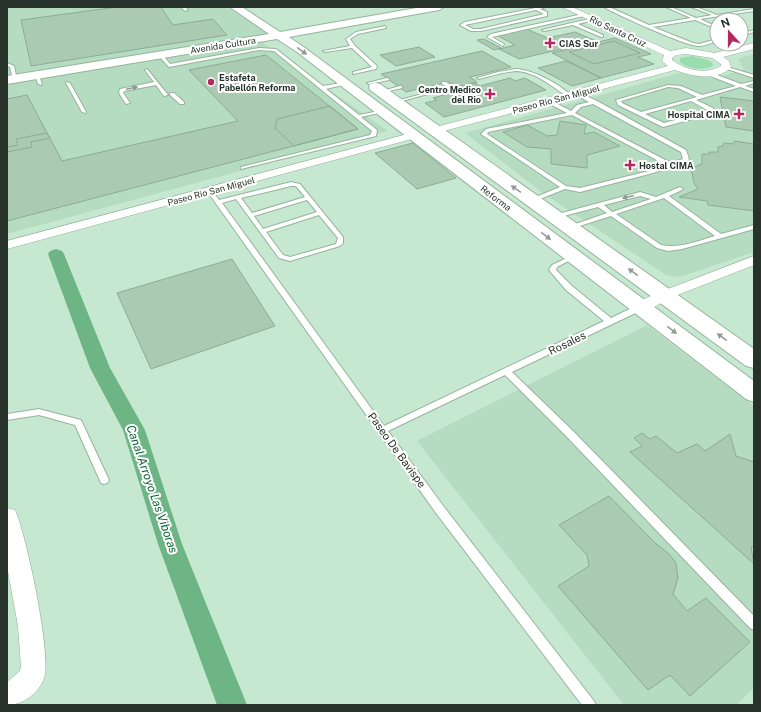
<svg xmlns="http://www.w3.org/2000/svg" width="761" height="712" font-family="'Public Sans',sans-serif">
  <rect width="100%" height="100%" fill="#c7e8d0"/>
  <path fill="#b5dcc0" d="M7,7H227L272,36L258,39L388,131L7,234Z
    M754,54V252L692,273L679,277L666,275L544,194L465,133L683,72L713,79L744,69L738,59Z
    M647,325L754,406V688L736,705H624L417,441Z"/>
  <path fill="#98ddad" d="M692,56L708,60L713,64V66C704,71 688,69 680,62V58Z"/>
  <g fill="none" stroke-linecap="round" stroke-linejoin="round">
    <path fill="#6db584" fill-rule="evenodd" d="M56,249L62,251L64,254L110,368L145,430L182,544L247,705H217L158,544L123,430L90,368L48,254L50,251Z"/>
  </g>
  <path fill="#aacab2" stroke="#8cac94" d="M117,7H161L173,25L213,19L227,35L31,66L21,20Z
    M526,29L548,38L575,32L596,41L519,59L499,49L515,45L498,36Z
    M615,38L651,54L638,57L654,64L601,78L552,53Z
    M484,39L501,48L494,50L477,40Z
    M614,41L640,53L594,64L569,52Z
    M419,47L435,57L396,66L380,55Z
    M482,51L511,67L470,77L477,82L457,87L449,82L406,92L381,74Z
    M266,55L358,129L7,221V99L27,95L62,161L238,121L189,70Z
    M566,61L601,78L572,86L538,68Z
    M510,78L515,81L525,78L546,90L444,117L425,103L437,100L433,98L466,89L461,86L475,83L480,86Z
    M720,97L754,101V131L726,127Z
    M330,106L358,129L294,146L275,128L277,119Z
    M560,121L586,125L584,134L594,132L620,146L587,155V168L551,164V149L527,147L503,132L527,125L547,136L557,135Z
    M47,133L50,138L31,142L32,147L7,152V147L18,145L16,139Z
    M734,141L754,144V211L708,205L707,201L679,197L698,189L694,183L691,168L702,164V154H710L709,152H718V147L723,146L724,143L734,144Z
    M413,143L456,178L417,189L375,153Z
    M232,259L275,326L151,369L117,293Z
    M642,433L650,439L656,436L677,453L697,444L705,451L730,434L736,456L754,462V547H751L754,564L630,452L642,446L634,438Z
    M609,496L654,542L669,554L676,563L678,578L673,594L687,611L706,598L750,642L690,696L670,675L648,690L558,586L589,566L587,555L559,525Z"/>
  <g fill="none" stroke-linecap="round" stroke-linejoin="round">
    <g stroke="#94b49c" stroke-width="2">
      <path id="lane" d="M181,7H185L188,10L185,11Z
        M540,7H546L540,9L547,12V16L481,31H471L460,25L465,22ZM536,10L544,14L481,29H473L465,25Z
        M604,7H609L649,25L691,18L666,7H671L696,18L712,15L691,7H696L717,15L754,9V11L700,19L717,27V29L695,20L653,27L693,43L699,44L717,39V41C711,43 705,46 699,46C688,47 615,14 604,7Z
        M583,14L584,16L492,37L504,44L503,46L487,37L491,34Z
        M593,18L594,20L578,24L603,35V37H601L573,25L544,31L542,30Z
        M385,26L386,28L358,34L350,39L355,46L377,66L376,69L353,74V72L372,67L352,48L325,52L323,51L350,46L346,39L356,32Z
        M754,30V32L741,36V34Z
        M259,48L276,49L323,86L347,82V84L326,89L359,115L384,110V112L361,117L377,130L376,136L241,169V167L370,135L372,131L274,51L259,50L169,67L158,55L162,54L170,64Z
        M7,63L14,66L17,80L13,79L10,67L7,66Z
        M724,66L754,75V78L724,68Z
        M147,69L168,95L164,96L156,85L124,91L123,93L130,103L126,104L119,93L120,89L154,82L145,70Z
        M516,69C534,70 559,84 572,96L568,97C553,87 534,71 516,71C503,72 491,76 479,79L477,78L498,72Z
        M705,72H709L741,84L754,81V83L745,86L754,89V92L740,87L696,100L713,108L714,113L663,127L618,105L616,100L668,85L681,86L702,95L736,86L705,74ZM668,87L678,88L697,97L641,112L622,103L621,101ZM691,101L709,111L664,123L645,114Z
        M35,74L39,75L42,85L38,84Z
        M387,78L389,79V80L369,84L367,83Z
        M66,82L70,83L86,112V113L82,112L66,83Z
        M442,82H446L453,87L395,103L393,102L447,87L442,84Z
        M400,86H402V88L381,93L379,92Z
        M170,93H174L184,102V104H180L170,95Z
        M576,93H580L597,101L686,150L689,159L686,162L653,173L580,192L565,189L535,201H531V199L560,187L481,134L486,129L567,113L546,102V100H550L571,111L577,105L589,102L576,95ZM593,104L681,152L683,159L671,163L575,113L581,107ZM572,115L666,165L649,171L580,188L566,186L487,134L488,132Z
        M291,182L300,184L343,237V243L340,246L290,261L279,258L236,199L222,203L384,426L604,321L566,290L549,270L552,265L571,256L573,255L576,257L557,267L556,270L572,286L611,318L638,305H644L645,307L644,309L512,372L573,431L754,616V630L750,628L567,437L505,375L388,431L444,507L594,701L596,705H582L436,513L207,191L208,190H212L219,200ZM291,186H296L305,197L252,213L241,198ZM307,200L317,212L263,229L254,216ZM319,215L338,238L336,244L290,257L283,255L266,232Z
        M680,187L683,189L682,190L669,196L721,234L754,225V229L682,249L668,251L657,248L611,216L570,229L567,227L607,213L598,207L556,218L553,216L554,215L640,192L656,197ZM640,196L651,199L612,212L604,205ZM664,198L715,236C698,241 679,249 661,245L616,214Z
        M39,409L81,420L109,480L107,483L104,484L101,483L75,425L39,415L7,420V414Z"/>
    </g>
    <g stroke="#94b49c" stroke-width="1">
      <path id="street" d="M562,7H572L670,51L686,48L715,53L754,43V49L723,57L729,61L731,67C718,82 691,76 675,70L440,132H432L430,130L432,128L668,66L662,61L664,55ZM686,54L712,58L721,64V66C706,75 685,70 672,60V58L676,55Z
        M415,132L419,133L421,135L419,137L7,249V241Z
        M754,256V265L670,298L647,311L641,312L635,311L633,307L635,303L660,292Z
        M7,508L15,510C26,534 52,655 44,678C39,693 23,705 7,705V682L20,671L21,667L18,626L7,566Z"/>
    </g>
    <g stroke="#94b49c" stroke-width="2">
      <path id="secondary" d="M230,7H242L280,32L422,7H444L439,10L289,37L305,48L754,381V402L746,399L297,52L277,39L7,84V76L269,34Z
        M375,83L380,84L754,349V368L746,366L370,90L369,87L370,84Z"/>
    </g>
    <use href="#lane" fill="#fff" fill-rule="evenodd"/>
    <use href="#street" fill="#fff" fill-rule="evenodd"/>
    <use href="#secondary" fill="#fff" fill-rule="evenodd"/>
  </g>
  <defs><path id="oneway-solid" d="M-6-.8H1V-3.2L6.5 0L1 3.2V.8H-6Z"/></defs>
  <g fill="#939994">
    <use href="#oneway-solid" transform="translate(302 51) rotate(36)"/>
    <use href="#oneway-solid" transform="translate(132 88) rotate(-12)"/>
    <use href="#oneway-solid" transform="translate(516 189) rotate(-145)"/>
    <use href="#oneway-solid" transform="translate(628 197) rotate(166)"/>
    <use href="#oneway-solid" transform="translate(546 236) rotate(37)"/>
    <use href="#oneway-solid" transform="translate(633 272) rotate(-144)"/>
    <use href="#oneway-solid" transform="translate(672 330) rotate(37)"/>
    <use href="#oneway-solid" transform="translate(722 337) rotate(-144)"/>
  </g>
  <g fill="#b5285e" stroke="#fff" stroke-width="1.5">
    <path d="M548 37h4v4h4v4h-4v4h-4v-4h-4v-4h4z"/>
    <circle cx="211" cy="82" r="4"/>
    <path d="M488 88h4v4h4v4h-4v4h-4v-4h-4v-4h4z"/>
    <path d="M737 108h4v4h4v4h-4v4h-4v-4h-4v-4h4z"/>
    <path d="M628 159h4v4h4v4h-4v4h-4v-4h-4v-4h4z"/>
  </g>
  <g text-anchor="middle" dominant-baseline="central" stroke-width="4" stroke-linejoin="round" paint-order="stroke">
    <g font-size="9" fill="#27332a" stroke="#fff">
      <text transform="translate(618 31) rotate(25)">Rio Santa Cruz</text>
      <text transform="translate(223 45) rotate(-9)">Avenida Cultura</text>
      <text transform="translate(556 99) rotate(-15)">Paseo Rio San Miguel</text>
      <text transform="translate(211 191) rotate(-15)">Paseo Rio San Miguel</text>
      <text transform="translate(496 198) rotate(37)">Reforma</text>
    </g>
    <g font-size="9" font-weight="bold" fill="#27332a" stroke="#fff" text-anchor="start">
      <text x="559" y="43">CIAS Sur</text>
      <text x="219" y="77">Estafeta<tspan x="219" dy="10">Pabellón Reforma</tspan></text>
      <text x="481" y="89" text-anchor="end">Centro Medico<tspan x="481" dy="10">del Rio</tspan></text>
      <text x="730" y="114" text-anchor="end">Hospital CIMA</text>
      <text x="639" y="165">Hostal CIMA</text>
    </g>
    <g font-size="11" fill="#27332a" stroke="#fff">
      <text transform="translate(567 343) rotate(-26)">Rosales</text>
      <text transform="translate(397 450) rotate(54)">Paseo De Bavispe</text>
    </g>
    <g font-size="12" font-style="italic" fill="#0c6234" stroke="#fff">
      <text transform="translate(152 489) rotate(71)">Canal Arroyo Las Viboras</text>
    </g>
  </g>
  <rect width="761" height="712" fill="none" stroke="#27332a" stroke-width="16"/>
  <g transform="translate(729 32) rotate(339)"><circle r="19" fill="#ffffff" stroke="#a9adaa"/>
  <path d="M0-3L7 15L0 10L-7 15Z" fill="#b5285e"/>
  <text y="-6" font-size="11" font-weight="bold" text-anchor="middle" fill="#27332a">N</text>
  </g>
</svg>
